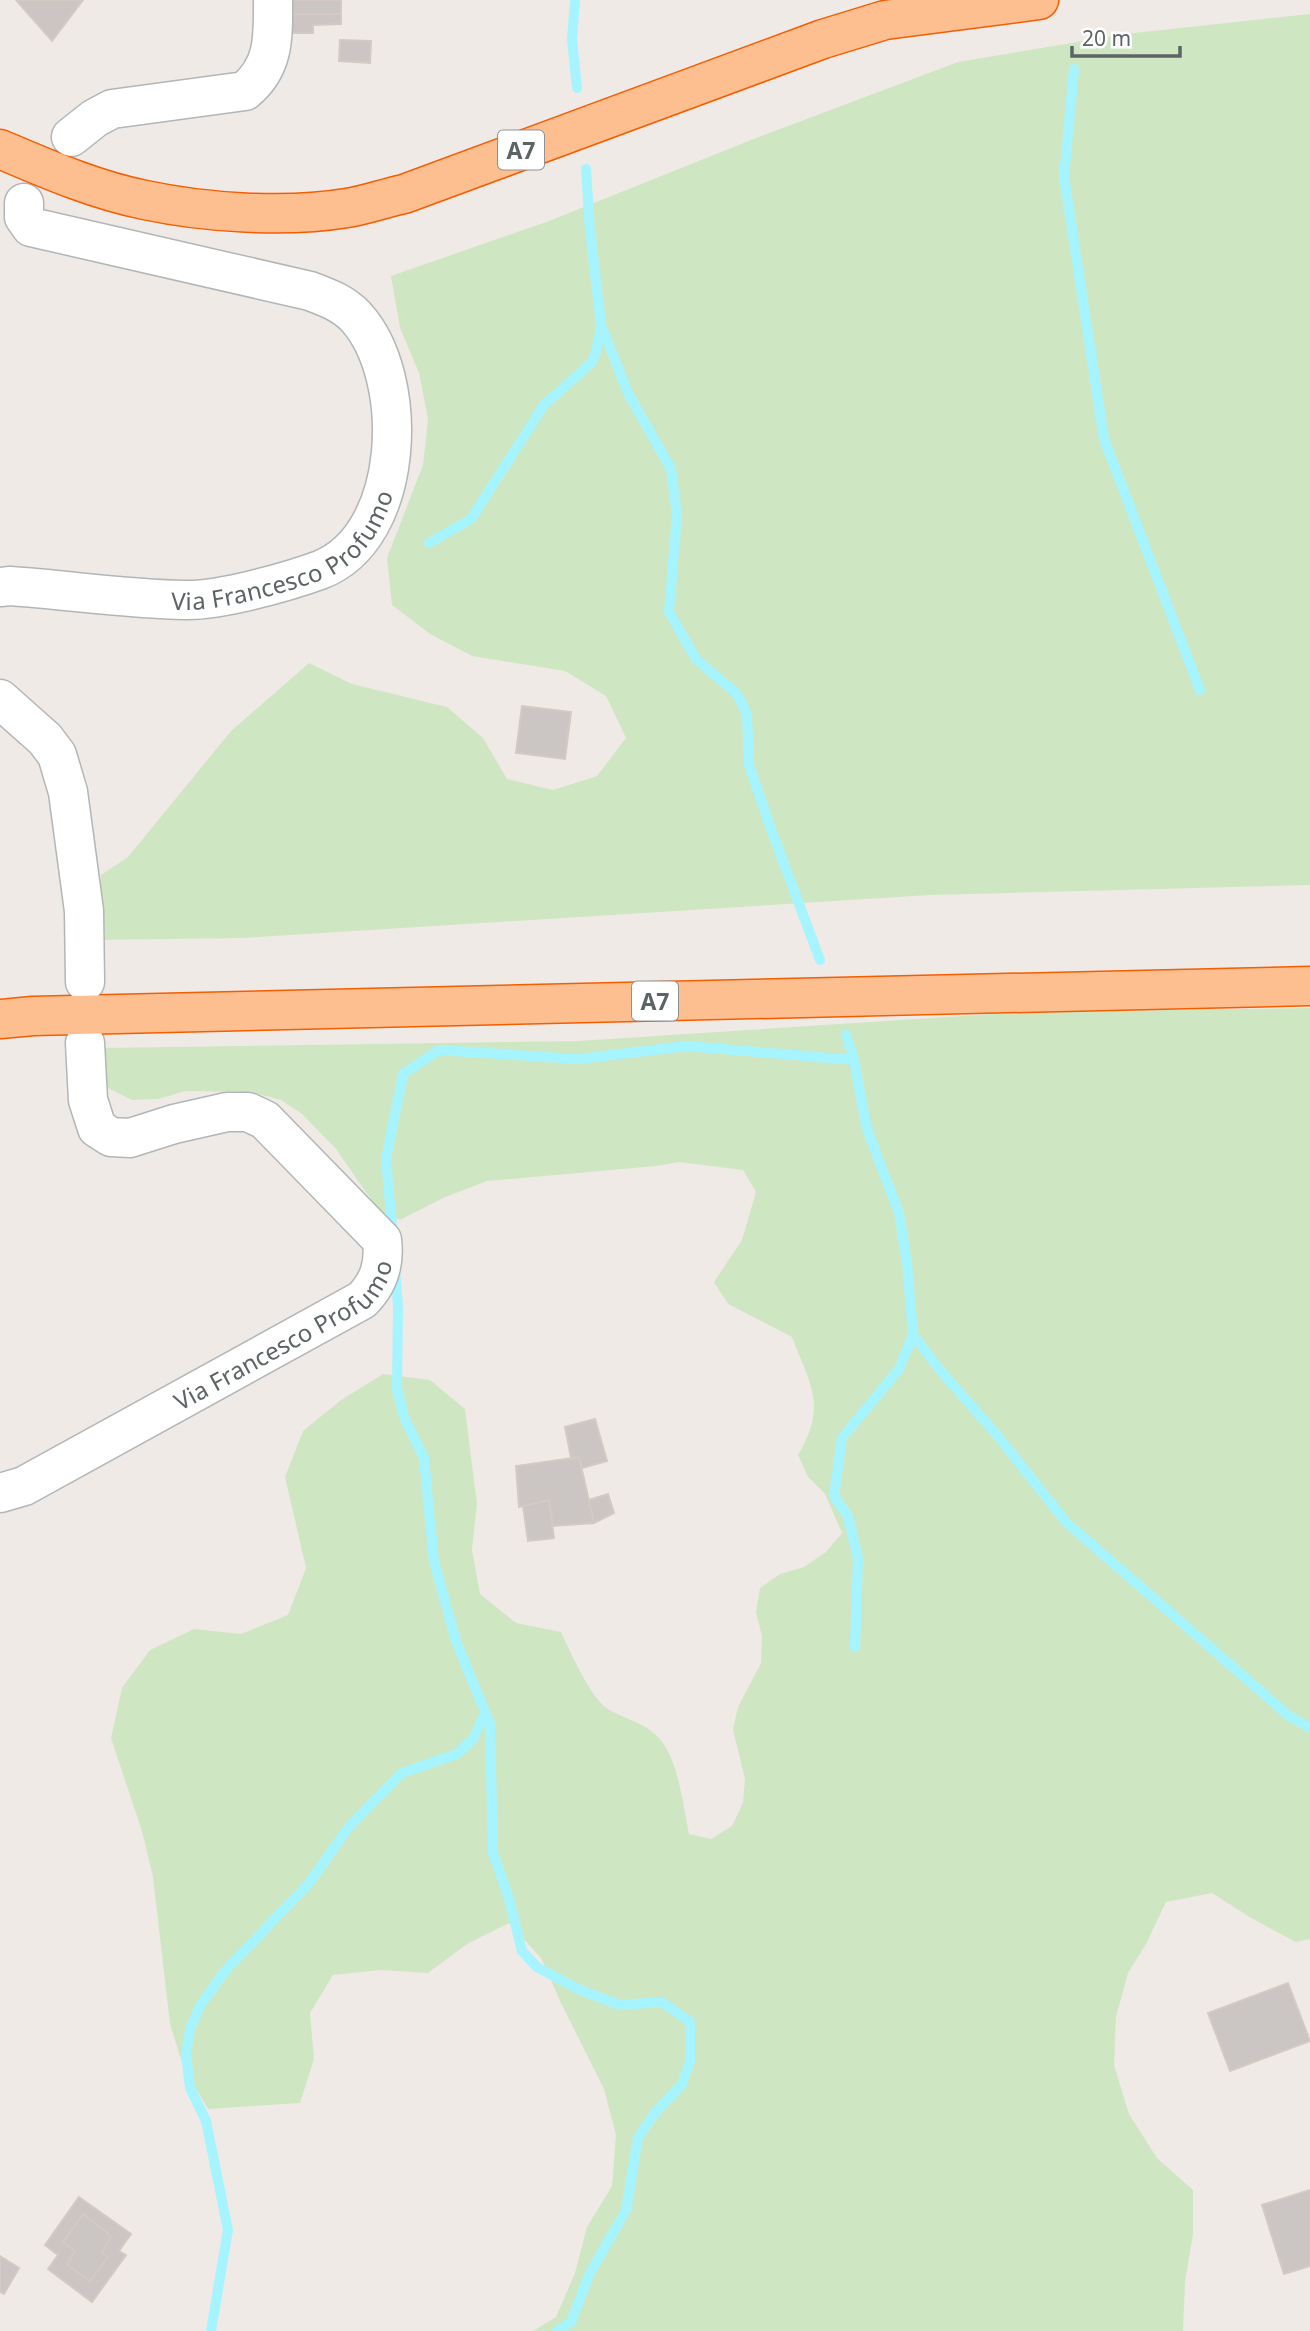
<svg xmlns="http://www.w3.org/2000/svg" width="1310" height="2331" font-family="'Noto Sans',sans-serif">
  <rect width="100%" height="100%" fill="#f0eae6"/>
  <path fill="#cee7c2" d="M1310,14V885L930,895L242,938L99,940L101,875L128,857L231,731L309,663L352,684L447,707L483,738L507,779L553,790L597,776L626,738L606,696L565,671L472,656L430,634L392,605L387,558L423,465L428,419L419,373L400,328L391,276L549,221L751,140L958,62L1125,34Z
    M1310,1008V1939L1296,1942L1251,1918L1212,1893L1166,1902L1146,1944L1128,1973L1116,2017L1114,2065L1129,2114L1157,2158L1193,2190V2234L1185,2282L1183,2331H533L556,2317L575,2273L587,2227L612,2186L616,2135L604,2089L560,2001L541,1958L509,1923L467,1944L428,1973L380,1970L333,1975L310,2013L314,2059L300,2103L208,2109L184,2069L170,2024L153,1877L142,1831L111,1738L122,1688L150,1650L194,1629L241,1634L288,1615L306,1568L285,1477L303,1431L341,1400L383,1374L430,1380L465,1409L477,1504L472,1550L480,1594L516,1623L561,1632C570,1651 591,1699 608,1709C628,1721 652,1724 665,1746C679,1768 684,1809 689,1834L711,1839L732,1826L743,1803L745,1779L733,1730L738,1707L761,1663L762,1636L756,1613L760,1588L780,1574L804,1567L826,1552L842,1533L825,1494L808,1477L798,1455C827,1406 811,1386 792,1337L728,1304L714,1282L742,1240L756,1192L743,1170L679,1162L656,1166L487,1181L443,1198L400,1220L379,1211L336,1149L302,1114L281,1100L250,1092L186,1091L158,1099L132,1100L100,1084L102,1048L578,1041L1024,1012Z"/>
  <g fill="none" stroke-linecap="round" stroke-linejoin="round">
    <path stroke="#a6f4ff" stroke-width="10" d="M575,0L572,39L577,88
      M1074,69L1064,177L1104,439L1200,690
      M586,169L590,231L601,325L628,393L671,469L677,515L669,612L696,659L737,694L747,714L749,765L771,829L820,960
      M429,543L471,519L544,405L591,363L596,352L601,327
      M846,1035L854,1060L867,1129L899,1213L907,1263L913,1335L940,1370L997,1435L1066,1522L1289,1716L1310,1728
      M393,1236L386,1159L403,1074L439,1050L578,1059L687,1046L854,1060
      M395,1270L398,1305L397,1388L404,1417L424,1458L434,1561L456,1641L490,1724L493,1853L508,1895L522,1951L537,1967L578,1989L619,2005L662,2002L690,2022V2061L682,2084L654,2114L638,2138L626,2210L589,2275L571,2322L557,2331
      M855,1647L858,1558L848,1516L834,1496L842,1438L899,1369L913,1335
      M211,2331L228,2230L206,2121L190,2088L186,2054L190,2029L200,2006L225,1971L310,1882L348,1828L402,1773L457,1754L473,1739L485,1713"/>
  </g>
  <path fill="#cbc5c3" stroke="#d4cac4" stroke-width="2" d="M16,0H83L52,41Z
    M285,0H341V14H285Z
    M285,14H341V24L313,25V33H286Z
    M340,40L371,41L370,63L339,61Z
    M522,706L571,712L565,759L516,753Z
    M595,1419L607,1461L582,1468L579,1457L571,1458L565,1427Z
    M579,1457L594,1523L553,1526L549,1500L519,1507L516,1466Z
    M608,1494L614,1513L594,1523L589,1500Z
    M549,1500L554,1538L528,1541L523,1506Z
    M1288,1983L1310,2041L1230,2071L1208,2013Z
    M1310,2190V2266L1284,2274L1262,2205Z
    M79,2197L131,2234L119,2251L126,2255L92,2302L48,2269L58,2255L45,2245Z
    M83,2214L111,2236L102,2253L108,2257L90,2281L67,2265L75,2251L63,2242Z
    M0,2256L19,2268L4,2294L0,2292Z"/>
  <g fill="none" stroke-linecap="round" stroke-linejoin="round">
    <g stroke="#b1b6b8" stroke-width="41">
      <g id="minor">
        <path d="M71,137L95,118L112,109L245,91C275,66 273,37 273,0"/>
        <path id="s1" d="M0,587L10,586C68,590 127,599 185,600C220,601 287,582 320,570C406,537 411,377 356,317C343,303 326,297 310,291L31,227L24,217V203"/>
        <path d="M0,699L45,739L57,755L68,792L84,911L85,982"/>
        <path id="s2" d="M0,1493L24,1486L362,1300C379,1283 385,1264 382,1240L265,1120L248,1112H227L174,1124L130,1138L111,1137L97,1128L88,1100L85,1043"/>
      </g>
    </g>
    <g stroke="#f55d00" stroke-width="41">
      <path id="highway" d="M0,149C47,169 95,190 145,200C206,213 286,218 347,208C366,205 385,198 404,194L823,39L885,20L1039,0
        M0,1019L33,1016L1310,986"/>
    </g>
    <use href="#minor" stroke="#fff" stroke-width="38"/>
    <use href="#highway" stroke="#fdbf8f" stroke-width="38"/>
  </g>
  <g text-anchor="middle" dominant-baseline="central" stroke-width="5" stroke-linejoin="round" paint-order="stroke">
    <g fill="#fff" stroke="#8e9294" stroke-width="2">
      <rect x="498" y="130.5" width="46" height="39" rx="5"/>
      <rect x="632" y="981.5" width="46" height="39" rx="5"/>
    </g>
    <g font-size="23" font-weight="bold" fill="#5d6466">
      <text x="521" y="150">A7</text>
      <text x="655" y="1001">A7</text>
    </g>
    <g font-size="24" fill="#5d6466" stroke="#fff">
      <text stroke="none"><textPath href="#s1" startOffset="301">Via Francesco Profumo</textPath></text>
      <text stroke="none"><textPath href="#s2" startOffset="327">Via Francesco Profumo</textPath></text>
    </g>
  </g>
  <path d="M1072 46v10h108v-10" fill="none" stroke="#5d6466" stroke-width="3.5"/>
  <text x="1082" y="46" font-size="21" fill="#5d6466" stroke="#ffffff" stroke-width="5" paint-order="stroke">20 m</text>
</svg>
